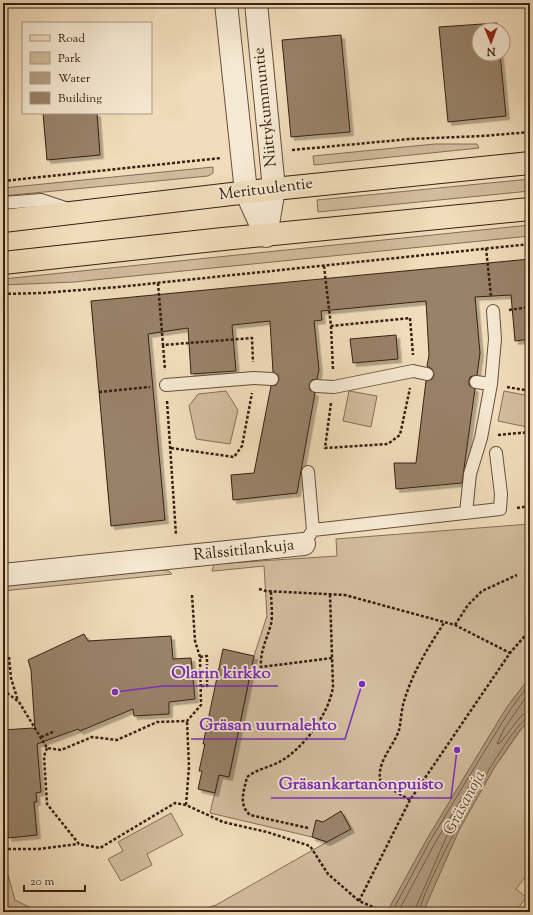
<svg xmlns="http://www.w3.org/2000/svg" width="533" height="915" font-family="'Sorts Mill Goudy',serif">
  <defs>
    <filter id="shadow"><feDropShadow dx="3.5" dy="3.5" stdDeviation="0" flood-color="#0004"/></filter>
  </defs>
  <rect width="100%" height="100%" fill="#f1ddbb"/>
  <filter id="stains"><feTurbulence type="fractalNoise" baseFrequency=".005" numOctaves="4"/><feColorMatrix values="0 0 0 0 .2 0 0 0 0 .09 0 0 0 0 .02 0 0 0 .5 -.17"/></filter>
  <radialGradient id="worn" r=".72"><stop offset=".6" stop-color="#630" stop-opacity="0"/><stop offset="1" stop-color="#630" stop-opacity=".3"/></radialGradient>
  <path fill="#d2bd9e" stroke="#856e57" d="M435,144H477L479,148L314,165L313,156Z
    M213,167V173L208,176L3,196V188Z
    M530,179V191L318,212L317,200Z
    M530,225V236L74,282L3,285V279Z
    M226,391L238,410L230,444L196,439L189,406L198,394Z
    M349,391L377,396L371,427L343,421Z
    M504,391L530,396L527,427L498,421Z
    M530,524V677L507,707L465,776L427,839L387,912H193L216,905L327,842L312,837L210,813L219,775L229,777L254,656L267,616L264,566L214,571H212L214,564L337,556L336,539Z
    M162,570L169,571L172,574L3,591V586Z
    M530,719V871L516,889L526,897L516,912H423L459,830L494,768L520,731Z
    M171,813L183,835L147,854L152,865L121,881L108,859L123,851L118,842Z
    M3,857L15,900L39,912H3Z"/>
  <path fill="#b29d81" stroke="#816b54" d="M530,677V719L519,731L494,768L459,830L423,912H387L427,839L465,776L507,707Z"/>
  <g fill="none" stroke-linecap="round" stroke-linejoin="round">
    <path stroke="#755e48" stroke-width="1" d="M530,691L504,729L497,744L500,743L522,715L530,712
      M392,912L430,841L468,778L510,710L530,683
      M398,912L435,843L474,778L477,777L478,780L451,826L414,912
      M419,912C422,888 510,719 530,717"/>
  </g>
  <path fill="#988269" stroke="#382010" filter="url(#shadow)" d="M497,23L498,30H479V54H500L506,116L448,122L439,27Z
    M341,35L350,132L291,137L282,40Z
    M43,113H97L100,155L47,160Z
    M530,259V339L515,341L511,295L475,297L480,353L477,375L470,377L469,381V385L475,389L462,483L396,489L394,463H416L426,381L432,379L434,375L432,369L427,366L429,355L426,301L321,311L322,320L314,321L319,370L317,379L312,380L309,385L310,390L315,393L297,493L233,500L231,475L254,473L271,386L276,385L279,380L278,375L273,372L270,321L232,325L236,371L191,374L188,328L148,334L165,520L111,526L91,301Z
    M396,335L398,359L353,363L350,339Z
    M84,634L88,641L171,636L173,659L191,658L195,699L169,702V714L134,716L133,709L80,731L78,729L37,744L41,792L36,793L37,802H34L37,835L8,838L7,820H3V730L33,728L35,730L31,670L28,660Z
    M223,649L254,656L229,777L219,775L215,793L198,789L202,771H199L205,744H203Z
    M341,811L351,829L327,842L312,837L316,820L323,822Z"/>
  <g fill="none" stroke-linecap="round" stroke-linejoin="round">
    <g stroke="#664f3b" stroke-width="14">
      <path id="service" d="M3,203L41,200L68,209
        M476,382L491,384
        M166,385L254,378L272,379
        M316,386L334,387L413,371L427,374
        M308,472L313,530
        M466,513L470,474L481,438L491,384L495,339L493,311
        M304,544L313,530L500,509L501,494L496,453"/>
    </g>
    <g stroke="#664f3b" stroke-width="24">
      <path id="minor" d="M226,3L246,192L266,236
        M256,3L274,189L266,236
        M3,575L304,544"/>
    </g>
    <g stroke="#382010" stroke-width="24">
      <path id="primary" d="M3,221L274,189L530,163
        M3,263L223,239L530,209"/>
    </g>
    <path stroke="#382010" stroke-width="2.5" stroke-dasharray="3 2" stroke-linecap="butt" d="M292,150L410,139L482,136L530,132
      M3,181L221,158
      M486,248L491,296
      M324,266L331,326L410,318L413,355
      M158,283L163,345L252,338L253,362
      M3,294L42,293L118,287L530,244
      M509,310L530,307
      M331,326L333,370
      M163,345L165,370
      M507,387L530,391
      M99,392L150,387
      M167,401L176,535
      M331,403L325,448L388,444L400,435L410,388
      M498,435L530,432
      M171,448L234,457L242,446L252,393
      M517,508L530,506
      M259,589L266,591L345,595L455,625L510,653
      M271,592C271,602 273,614 271,624C267,639 260,651 261,667L332,658
      M455,625L468,605L482,591L517,575
      M9,657L11,678L18,701
      M200,657L207,656V686H201
      M3,690L19,702L47,748L61,750L92,737L117,740L157,722L187,721L201,705L200,657L195,641L192,595
      M41,737L55,731
      M47,748L44,756L47,804L79,844L100,848L175,803L186,805L223,822L267,832L310,846L328,874L359,901L385,912
      M410,800L381,783C375,763 393,748 399,730C401,722 401,713 403,705C411,675 427,649 444,623
      M186,805L189,767L187,721
      M308,828L250,815C238,804 244,791 247,777C257,769 271,767 281,761C305,747 329,713 333,687L330,594
      M3,849H39L78,844
      M359,901L410,800L510,653L530,630"/>
    <use href="#service" stroke="#f6e9d3" stroke-width="12"/>
    <use href="#minor" stroke="#f6e9d3" stroke-width="22"/>
    <use href="#primary" stroke="#f1ddbb" stroke-width="22"/>
  </g>
  <g text-anchor="middle" dominant-baseline="central" stroke-width="3.5" stroke-linejoin="round" paint-order="stroke">
    <g font-size="16" fill="#382010" stroke="#f6e9d3">
      <text transform="translate(266 107) rotate(-96)">Niittykummuntie</text>
      <text transform="translate(266 190) rotate(-7)">Merituulentie</text>
      <text transform="translate(244 551) rotate(-6)">Rälssitilankuja</text>
    </g>
    <g font-size="17" font-style="italic" fill="#634c38" stroke="#f6e9d3">
      <text transform="translate(465 803) rotate(-62)">Gräsanoja</text>
    </g>
  </g>
  <path fill="none" stroke="#7b2cbf" stroke-width="1.5" d="M115 692L163 686H278M362 684L345 739H191M457 750L451 798H271"/>
  <g fill="#7b2cbf" stroke="#f6e9d3" stroke-width="1.5">
    <circle cx="115" cy="692" r="4"/>
    <circle cx="362" cy="684" r="4"/>
    <circle cx="457" cy="750" r="4"/>
  </g>
  <g font-size="17" text-anchor="middle" font-weight="bold" fill="#7b2cbf" stroke="#f6e9d3" stroke-width="3.5" stroke-linejoin="round" paint-order="stroke">
    <text x="221" y="678">Olarin kirkko</text>
    <text x="268" y="730">Gräsan uurnalehto</text>
    <text x="361" y="789">Gräsankartanonpuisto</text>
  </g>
  <rect width="533" height="915" fill="none" stroke="#f1ddbb" stroke-width="16"/>
  <rect x="4" y="4" width="525" height="907" fill="none" stroke="#382010" stroke-width="2"/>
  <rect x="8" y="8" width="517" height="899" fill="none" stroke="#382010"/>
  <rect x="22" y="22" width="130" height="92" fill="#f6e9d3" stroke="#aa9985"/>
  <rect x="30" y="35" width="20" height="6" fill="#f1ddbb" stroke="#aa9985"/>
  <text x="58" y="42" font-size="12" fill="#382010">Road</text>
  <rect x="30" y="52" width="20" height="12" fill="#d2bd9e" stroke="#aa9985"/>
  <text x="58" y="62" font-size="12" fill="#382010">Park</text>
  <rect x="30" y="72" width="20" height="12" fill="#b29d81" stroke="#aa9985"/>
  <text x="58" y="82" font-size="12" fill="#382010">Water</text>
  <rect x="30" y="92" width="20" height="12" fill="#988269" stroke="#aa9985"/>
  <text x="58" y="102" font-size="12" fill="#382010">Building</text>
  <g transform="translate(491 42) rotate(179)"><circle r="19" fill="#f6e9d3" stroke="#aa9985"/>
  <path d="M0-3L7 15L0 10L-7 15Z" fill="#8f2418"/>
  <text y="-6" font-size="11" font-weight="bold" text-anchor="middle" fill="#382010">N</text>
  </g>
  <path d="M24 885v6h61v-6" fill="none" stroke="#382010" stroke-width="2"/>
  <text x="30" y="885" font-size="12" fill="#382010" stroke="#f6e9d3" stroke-width="3" paint-order="stroke">20 m</text>
  <rect width="100%" height="100%" filter="url(#stains)"/>
  <rect width="100%" height="100%" fill="url(#worn)"/>
</svg>
